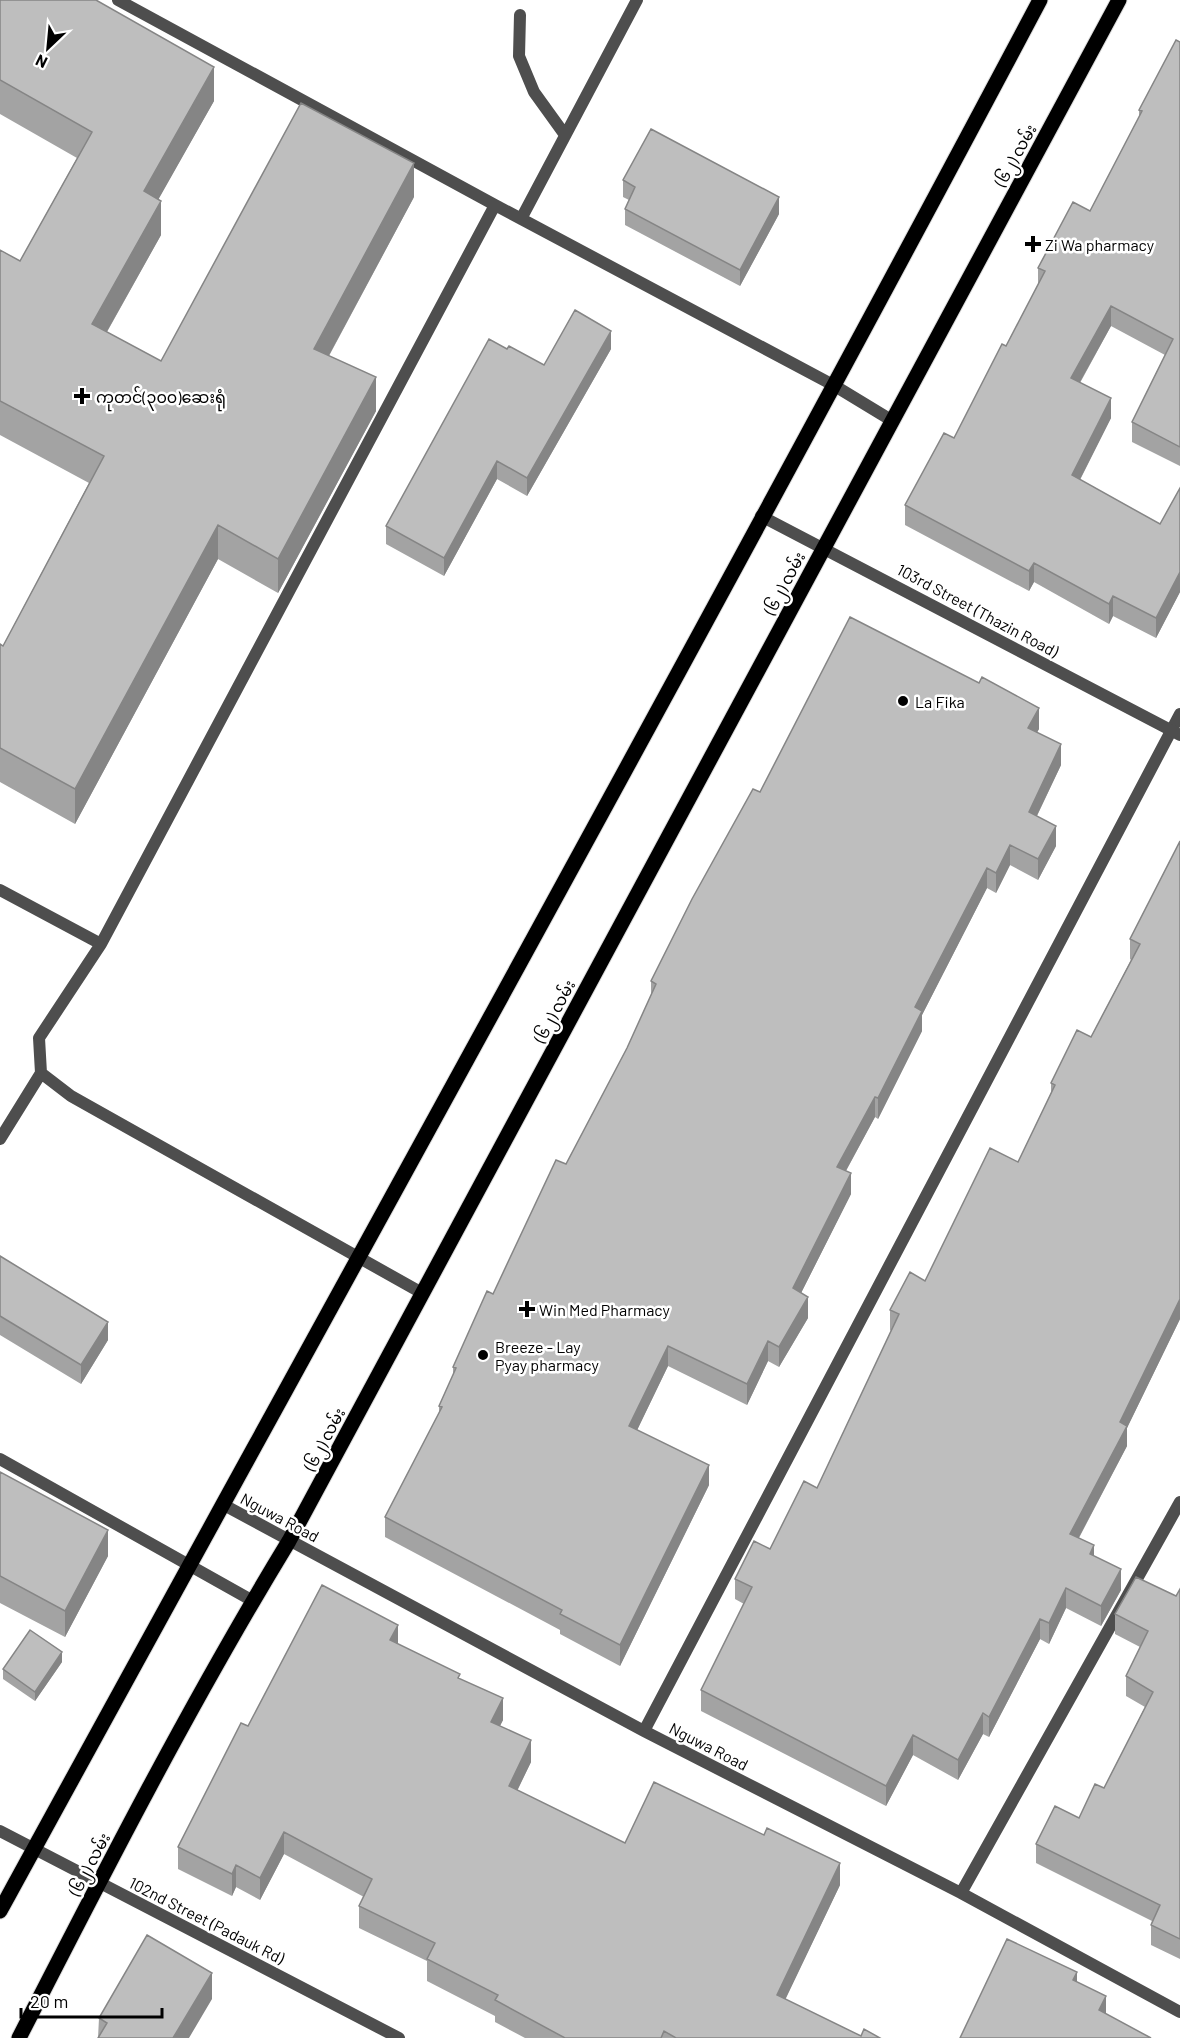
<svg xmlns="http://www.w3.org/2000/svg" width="1180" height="2038" font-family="Barlow,'Noto Sans Myanmar',sans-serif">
  <rect width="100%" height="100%" fill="#fff"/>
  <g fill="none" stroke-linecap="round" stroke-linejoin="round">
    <g stroke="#dbdbdb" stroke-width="17">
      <path id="primary" d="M0,1911C348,1275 700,641 1040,0
        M19,2038C105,1870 191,1702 289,1541L1119,0"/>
    </g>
    <path stroke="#4e4e4e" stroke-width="12" d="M118,0L495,205L835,386L891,420
      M520,15L519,56L534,92L565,135
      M521,219L637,0
      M0,890L101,944L495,205
      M101,944L39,1038L41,1073L71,1096L422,1293
      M0,1139L41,1073
      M0,1459L253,1601"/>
    <path stroke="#4e4e4e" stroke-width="12" d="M224,1505L644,1731L961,1893L1180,2012
      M644,1731L1180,714
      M0,1831L399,2038
      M961,1893L1180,1502"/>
    <path stroke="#4e4e4e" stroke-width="12" d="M761,516L1180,735"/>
    <use href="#primary" stroke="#000" stroke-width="15"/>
  </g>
  <path fill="#a3a3a3" d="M0,0L214,101L158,199L161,235L107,332L161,361L414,197L329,356L376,411L278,593L218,559L75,824L0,782V644L3,646L89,483L0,435V250L20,261L77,158L0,114Z
    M1180,42V466L1132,442V422L1165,355L1111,326L1080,383L1111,418L1080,480L1160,524L1180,488V592L1156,638L1113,616L1109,624L1034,582L1029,591L905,525V505L954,438L1006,346L1038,285V268L1090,211L1139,117V110Z
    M623,180L779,214L740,286L625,225V209L629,200L623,197Z
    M507,349L544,365L611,349L527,496L497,479L444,576L386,544V526Z
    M1039,729L1037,732L1061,765L1037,816L1056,846L1038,880L1010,865L996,893L987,888L922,1015V1031L878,1119L875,1117L846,1171L851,1194L801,1293L808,1318L779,1367L768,1361L747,1405L668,1366L637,1430L709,1485L620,1666L560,1634V1630L385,1537V1517L439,1413V1406L453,1375V1367L566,1164L627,1048L651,995V981L760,792Z
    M1180,841V1319L1127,1428V1446L1079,1538L1121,1590L1101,1626L1066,1608L1049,1644L1040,1639L989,1737L983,1734L958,1780L913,1755L886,1806L701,1711V1690L744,1604L735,1599V1579L770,1549L817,1488L891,1331L890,1330V1310L925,1281L1018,1162L1051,1093V1083L1091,1037L1131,960L1130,959V939Z
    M0,1256L108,1340L81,1384L0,1335Z
    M0,1472L108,1556L65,1637L0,1603Z
    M1180,1589V1959L1151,1945V1925L1152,1921L1036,1863V1844L1079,1818L1104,1788L1145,1707L1126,1696V1676L1140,1647L1115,1634V1614L1176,1596Z
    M398,1644L460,1679L503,1720L500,1726L531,1762L517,1790L625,1843L840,1885L785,1999L861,2036L880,2038H525L495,2022V2016L427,1981V1961L359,1928V1906L364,1897L284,1854L260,1900L236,1887L232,1896L178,1869V1847L248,1726Z
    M62,1662L35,1701L3,1679V1669Z
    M212,1999L98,2038L99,2018Z"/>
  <path fill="#858585" d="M214,67V101L144,225V191Z
    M414,163V197L314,383V349Z
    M779,197V214L740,286V270Z
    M161,201V235L92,358V324Z
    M1111,306V326L1071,398V378Z
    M611,331V349L527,496V478Z
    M376,377V411L278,593V559Z
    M1111,398V418L1072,495V475Z
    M497,461V479L444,576V558Z
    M218,525V559L75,824V789Z
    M1034,563V582L1029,591V571Z
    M1180,572V592L1156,638V618Z
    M1113,596V616L1109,624V604Z
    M1039,708V729L1028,749V728Z
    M1061,744V765L1029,832V812Z
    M1056,826V846L1038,880V859Z
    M1010,845V865L996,893V873Z
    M987,868V888L922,1015V1031L878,1119V1098L915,1007Z
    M875,1097V1117L837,1187V1167Z
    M851,1173V1194L793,1309V1288Z
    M808,1297V1318L779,1367V1347Z
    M1180,1299V1319L1127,1428V1446L1070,1554V1534L1120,1422Z
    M108,1322V1340L81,1384V1365Z
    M768,1341V1361L747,1405V1384Z
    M668,1346V1366L629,1447V1426Z
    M709,1465V1485L620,1666V1645Z
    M108,1530V1556L65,1637V1611Z
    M1094,1545V1565L1090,1554Z
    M1121,1569V1590L1101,1626V1606Z
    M1066,1588V1608L1049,1644V1623Z
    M1040,1619V1639L989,1737V1717Z
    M398,1625V1647L390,1640Z
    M62,1652V1662L35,1701V1692Z
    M503,1698V1720L491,1743V1722Z
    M983,1713V1734L958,1780V1760Z
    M913,1735V1755L886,1806V1786Z
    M531,1740V1762L509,1808V1786Z
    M284,1832V1854L260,1900V1878Z
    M840,1863V1885L777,2017V1995Z
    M236,1865V1887L232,1896V1874Z
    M1077,1972V1994L1073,1980Z
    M212,1973V1999L189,2038H173Z
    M1106,1996V2018L1099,2010Z"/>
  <path fill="#bebebe" stroke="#858585" stroke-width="1.5" d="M0,0H96L214,67L144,191L161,201L92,324L161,361L301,103L414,163L314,349L376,377L278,559L218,525L75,789L0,748V644L3,646L104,456L0,401V250L20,261L92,132L0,80Z
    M1176,40L1180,42V447L1132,422L1173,339L1111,306L1071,378L1111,398L1072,475L1160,524L1180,488V572L1156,618L1113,596L1109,604L1034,563L1029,571L905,505L944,433L954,438L1002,344L1006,346L1045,271L1038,268L1073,202L1090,211L1142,111L1139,110Z
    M651,129L779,197L740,270L625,209L635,187L623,180Z
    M575,310L611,331L527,478L497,461L444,558L386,526L489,339L507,349L509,346L544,365Z
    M850,617L979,683L982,677L1039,708L1028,728L1061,744L1029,812L1056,826L1038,859L1010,845L996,873L987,868L915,1007L922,1011L878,1098L875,1097L837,1167L851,1173L793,1288L808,1297L779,1347L768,1341L747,1384L668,1346L629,1426L709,1465L620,1645L560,1614L562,1610L385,1517L442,1407L439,1406L456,1368L453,1367L487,1291L493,1294L556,1160L566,1164L627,1048L656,984L651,981L692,899L753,789L760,792Z
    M1180,841V1299L1120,1422L1127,1426L1070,1534L1094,1545L1090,1554L1121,1569L1101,1606L1066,1588L1049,1623L1040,1619L989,1717L983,1713L958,1760L913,1735L886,1786L701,1690L752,1587L735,1579L754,1541L770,1549L804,1481L817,1488L899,1314L890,1310L910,1272L925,1281L990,1148L1018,1162L1055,1085L1051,1083L1077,1030L1091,1037L1140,944L1130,939Z
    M0,1256L108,1322L81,1365L0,1316Z
    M0,1472L108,1530L65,1611L0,1576Z
    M1136,1577L1176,1596L1180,1589V1939L1151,1925L1160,1905L1036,1844L1055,1806L1079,1818L1095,1784L1104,1788L1153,1692L1126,1676L1148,1631L1115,1614Z
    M322,1585L398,1625L390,1640L460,1674L458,1678L503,1698L491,1722L531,1740L509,1786L625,1843L654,1782L764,1835L767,1828L840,1863L777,1995L861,2036L864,2029L880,2038H676L664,2031L661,2038H565L495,2000L498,1995L427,1959L435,1943L359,1906L372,1879L284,1832L260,1878L236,1865L232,1874L178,1847L241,1723L248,1726Z
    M30,1630L62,1652L35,1692L3,1669Z
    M147,1935L212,1973L173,2038H98L107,2023L99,2018Z
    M1007,1939L1077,1972L1073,1980L1106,1996L1099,2010L1151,2038H960Z"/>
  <g fill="#000" stroke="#fff" stroke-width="2">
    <path d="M1030 235h6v6h6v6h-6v6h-6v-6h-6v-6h6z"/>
    <path d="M79 387h6v6h6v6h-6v6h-6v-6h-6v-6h6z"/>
    <circle cx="903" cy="701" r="6"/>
    <path d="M524 1300h6v6h6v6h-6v6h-6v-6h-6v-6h6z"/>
    <circle cx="483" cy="1355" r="6"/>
  </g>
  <g text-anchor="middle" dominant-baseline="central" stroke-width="5" stroke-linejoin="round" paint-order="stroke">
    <g font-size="16" fill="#000" stroke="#fff">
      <text transform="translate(1015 155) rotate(-61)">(၆၂) လမ်း</text>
      <text transform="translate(784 583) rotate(-62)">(၆၂) လမ်း</text>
      <text transform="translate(978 610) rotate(28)">103rd Street (Thazin Road)</text>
      <text transform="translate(554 1011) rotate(-62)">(၆၂) လမ်း</text>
      <text transform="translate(324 1439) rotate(-62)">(၆၂) လမ်း</text>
      <text transform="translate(280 1517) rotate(28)">Nguwa Road</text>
      <text transform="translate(709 1746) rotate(27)">Nguwa Road</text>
      <text transform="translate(89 1864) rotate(-62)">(၆၂) လမ်း</text>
      <text transform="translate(207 1920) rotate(27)">102nd Street (Padauk Rd)</text>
    </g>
    <g font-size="16" fill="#000" stroke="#fff" text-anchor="start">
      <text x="1045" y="244">Zi Wa pharmacy</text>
      <text x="96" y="396">ကုတင်(၃၀၀)ဆေးရုံ</text>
      <text x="915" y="701">La Fika</text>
      <text x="539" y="1309">Win Med Pharmacy</text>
      <text x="495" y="1346">Breeze - Lay<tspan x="495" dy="18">Pyay pharmacy</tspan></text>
    </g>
  </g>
  <g transform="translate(48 48) rotate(206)" stroke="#ffffff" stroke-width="4.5" paint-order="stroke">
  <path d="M0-4.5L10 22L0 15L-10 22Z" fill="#000000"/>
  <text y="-9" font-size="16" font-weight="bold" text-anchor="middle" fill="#000000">N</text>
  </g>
  <path d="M21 2008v9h141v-9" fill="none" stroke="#000000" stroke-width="3"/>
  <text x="30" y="2008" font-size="18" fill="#000000" stroke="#ffffff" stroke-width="4.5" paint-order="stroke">20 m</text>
</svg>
